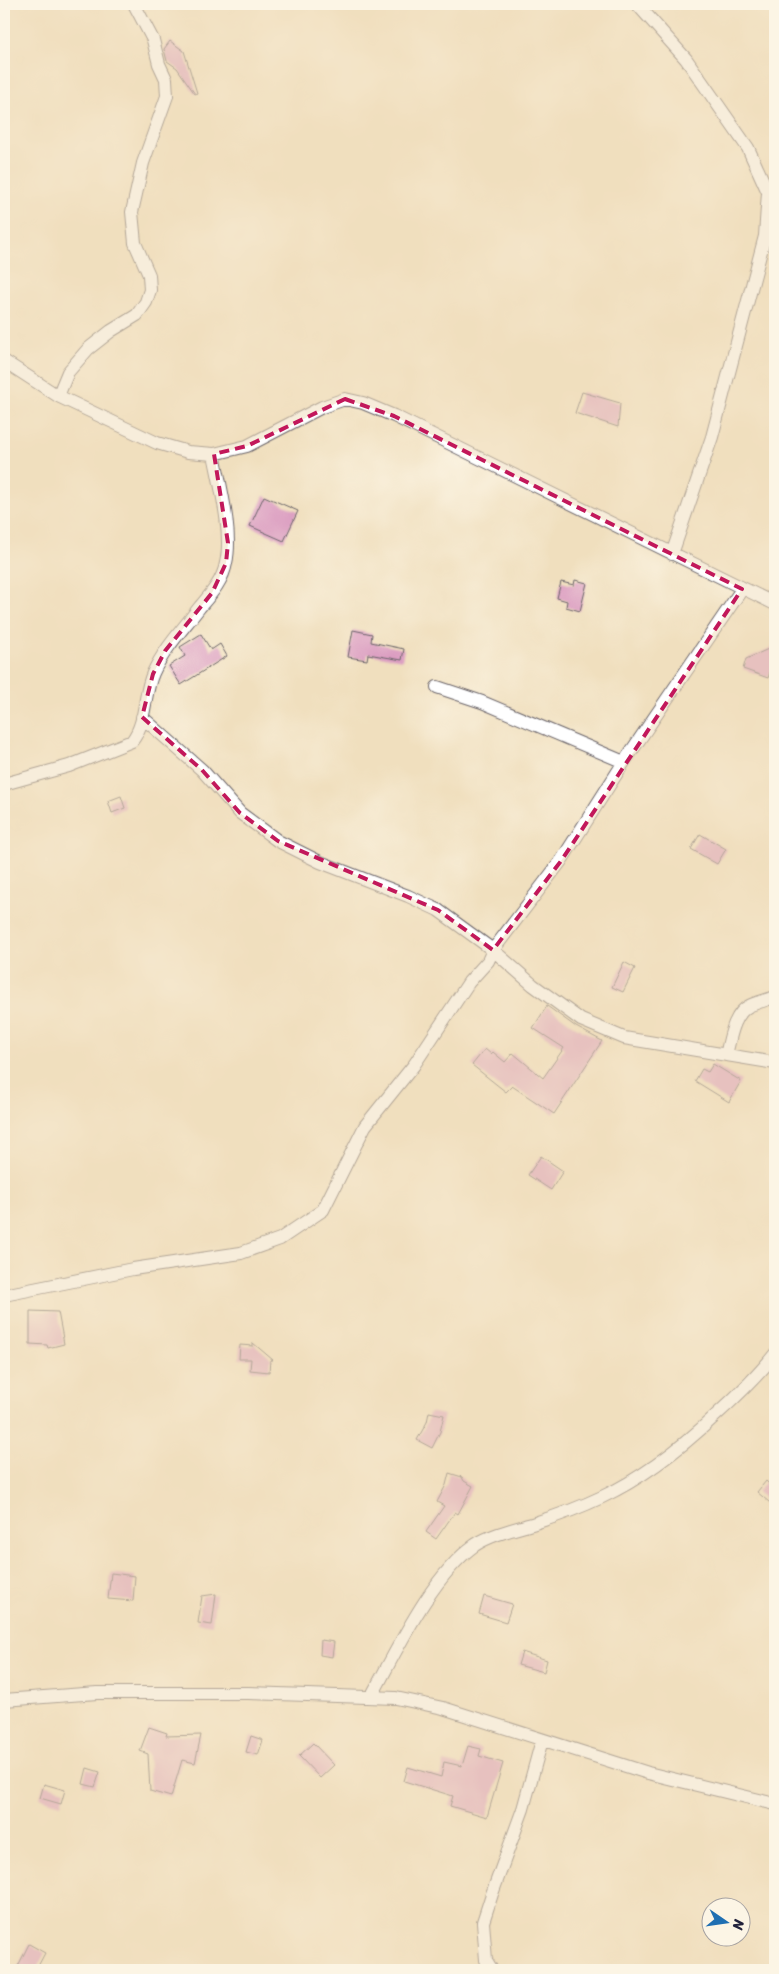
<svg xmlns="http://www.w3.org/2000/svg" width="779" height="1974" font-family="Sriracha,sans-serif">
  <rect width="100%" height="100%" fill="#fcf5e5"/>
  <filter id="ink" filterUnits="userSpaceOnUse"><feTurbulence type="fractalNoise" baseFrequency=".02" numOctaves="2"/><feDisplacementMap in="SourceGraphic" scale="10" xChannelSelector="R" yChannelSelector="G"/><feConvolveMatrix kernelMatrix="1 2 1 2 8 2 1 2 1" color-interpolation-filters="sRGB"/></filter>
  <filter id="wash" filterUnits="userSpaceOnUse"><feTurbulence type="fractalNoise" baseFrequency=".0096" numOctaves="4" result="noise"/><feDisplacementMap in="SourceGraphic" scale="20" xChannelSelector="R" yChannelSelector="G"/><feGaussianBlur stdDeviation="1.12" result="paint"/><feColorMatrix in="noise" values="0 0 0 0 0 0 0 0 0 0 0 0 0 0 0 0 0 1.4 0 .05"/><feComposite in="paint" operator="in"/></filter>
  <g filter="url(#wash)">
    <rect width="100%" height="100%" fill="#f0dfbe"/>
    <g id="blocks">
      <path fill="#db9dc1" d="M170,41L184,51L197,93L195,94L177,68L167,61L164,49Z
        M582,392L620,403L618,427L575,413Z
        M264,496L298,511L284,541L250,526Z
        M575,580L587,583L580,611L566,607L567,601L557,598L561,582L574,585Z
        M353,630L372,634L371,642L404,649L402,660L368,654L367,660L348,657Z
        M201,634L211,650L220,644L227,656L181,685L169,666L185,656L180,647Z
        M775,646V664L772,666L768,678L743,669L746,659Z
        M121,796L125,808L112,813L108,801Z
        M700,834L726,849L717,864L691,849Z
        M624,962L635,968L623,992L612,987Z
        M547,1006L576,1027L602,1041L554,1114L512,1086L506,1092L472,1065L485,1049L491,1054L493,1052L505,1062L513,1053L543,1078L564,1048L533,1028Z
        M713,1064L741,1081L729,1102L695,1081L702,1069L708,1072Z
        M541,1156L563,1171L551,1190L528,1175Z
        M30,1311L58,1312L64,1344L48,1348L47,1345L30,1344Z
        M253,1343L273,1360H270L269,1372L250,1370L251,1359H239L240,1345L253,1346Z
        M429,1412L444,1415L440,1432L432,1448L417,1440L427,1422Z
        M449,1473L462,1477L464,1481L473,1486L458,1514L455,1512L436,1539L426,1532L444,1506L437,1502L446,1485Z
        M766,1481L775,1489V1507L757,1492Z
        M111,1573L135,1576L133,1601L108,1599Z
        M216,1594L212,1625L198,1623L202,1596Z
        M484,1596L512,1604L506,1622L479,1614Z
        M321,1640L334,1642L332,1657L320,1655Z
        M522,1652L547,1660L544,1672L518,1665Z
        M149,1727L167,1733L166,1736L201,1735L195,1763L182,1760L171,1797L150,1791L148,1754L140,1751Z
        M251,1736L263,1740L258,1755L246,1752Z
        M313,1743L334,1765L320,1778L299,1756Z
        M468,1746L481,1749L479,1756L503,1763L487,1817L450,1806L453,1796L404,1781L408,1767L441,1777L444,1762L462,1766Z
        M87,1768L100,1772L95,1787L83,1784Z
        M44,1784L65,1790L61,1804L40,1798Z
        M29,1944L45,1953L36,1970H16Z"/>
    </g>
  </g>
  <g filter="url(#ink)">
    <use href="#blocks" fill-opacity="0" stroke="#6a6469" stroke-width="1"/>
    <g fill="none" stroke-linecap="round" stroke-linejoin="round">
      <g stroke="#6a6469" stroke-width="14">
        <path id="minor" d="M637,4L686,59L748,148L768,192L765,236L712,437L672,554
          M4,361L58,396L157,443L188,452L214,454L247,446L322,407L345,399L363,403L394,416L775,604
          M58,396L68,372L88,349L111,331L137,315L146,302L150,290L149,275L135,243L132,212L143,163L167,96L166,79L159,64L153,40L134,4
          M437,687L482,702L624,762
          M142,717L202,770L240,813L278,841L320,862L408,896L438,910L493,950L533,985L581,1020L624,1038L775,1063
          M4,784L69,766L132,741C147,722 143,695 153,673C164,649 183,629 199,608C210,595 223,581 226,563C233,533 220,485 214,454
          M726,1055C730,1040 733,1014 749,1006C757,1002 767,1000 775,997
          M4,1295L133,1269L241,1253L280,1239L323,1210L365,1126L414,1065L469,982L488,961L493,950L561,861L624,762L742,589
          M371,1697C397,1650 431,1576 475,1545C492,1534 515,1529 535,1523C557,1516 581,1507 602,1497C645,1477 681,1448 715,1416C737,1396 757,1377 775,1354
          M4,1700L97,1693H248L396,1698L443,1708L648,1773L775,1804
          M492,1970L486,1960L483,1922L492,1894L523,1809L542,1740"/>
      </g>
      <use href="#minor" stroke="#fff" stroke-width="12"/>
    </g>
  </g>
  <path d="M0 0H779V1974H0ZM345,399L394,416L742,589L561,861L493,950L438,910L278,841L240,813L202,770L142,717L153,674L165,651L212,593L226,563L228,543L214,454L247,446Z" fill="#f0dfbe" fill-opacity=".55" fill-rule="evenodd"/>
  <path fill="none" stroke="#c2185b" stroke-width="4" stroke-dasharray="10 6" stroke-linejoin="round" d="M345,399L394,416L742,589L561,861L493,950L438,910L278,841L240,813L202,770L142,717L153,674L165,651L212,593L226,563L228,543L214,454L247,446Z"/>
  <rect width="779" height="1974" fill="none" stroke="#fcf5e5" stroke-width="20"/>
  <g transform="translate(726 1922) rotate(103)"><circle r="24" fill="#fcf5e5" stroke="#a5a1a1"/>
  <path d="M0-4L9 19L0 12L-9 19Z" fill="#1f6fb2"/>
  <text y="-8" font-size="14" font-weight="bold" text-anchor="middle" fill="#22223b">N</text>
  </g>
</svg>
